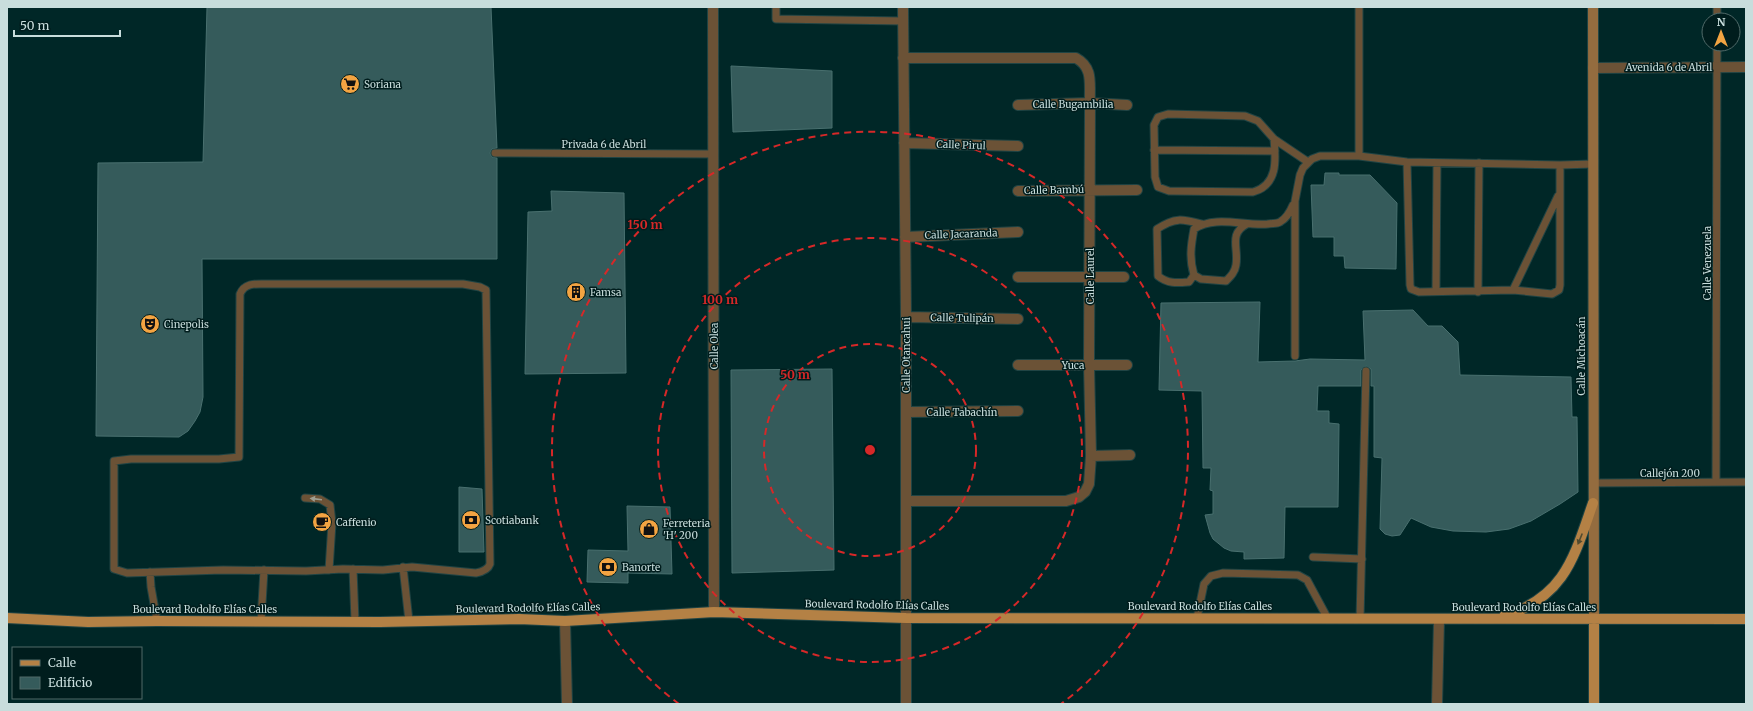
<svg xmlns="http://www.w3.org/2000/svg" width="1753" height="711" font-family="Merriweather,serif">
  <rect width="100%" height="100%" fill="#002727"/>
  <path fill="#355b5b" stroke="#49706f" d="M207,7H491L497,148L492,149L490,153L492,157L497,158V259H202L203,397L200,412L195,421L188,431L179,437L96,436L98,163L203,162Z
    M731,66L832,71V128L733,132Z
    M1325,173H1339V175H1370L1397,203L1396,269L1345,268L1344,256H1334V237H1313L1311,185H1324Z
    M551,191L624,193L626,373L525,374L528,212L552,211Z
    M1260,302L1258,362L1295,361L1310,359L1365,360L1363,311L1413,310L1428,326H1442L1458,342L1460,375L1571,377L1572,417H1577L1578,492L1560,504L1531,521L1509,529L1486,532L1453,531L1431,527L1411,518L1400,535L1392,536L1385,534L1380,529L1382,458L1374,457V386H1371V369L1366,366L1361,370V386H1318L1317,411H1329V423L1339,424L1338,507H1285L1284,558L1244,559V552L1231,551L1224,548L1213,539L1210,533L1205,515L1213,514V491L1210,490L1211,468H1203L1202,391L1159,390L1161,303Z
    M832,369L834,570L732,573L731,370Z
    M459,487L482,489L484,552H459Z
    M627,506L670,507L672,574L628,573V583L587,582L588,550L628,551Z"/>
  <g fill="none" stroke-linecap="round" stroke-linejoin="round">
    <g stroke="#204444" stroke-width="9">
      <path id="service" d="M776,7V19L903,21
        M1717,20V7
        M1274,139C1276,160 1278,185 1253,192L1169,191L1158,187L1155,177L1154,125L1158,117L1168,114L1245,116L1258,121L1274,139L1308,162
        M1154,150L1275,151
        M495,153L713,154
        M1359,156V7
        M1407,162L1410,285L1411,289L1419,292L1513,290L1552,294L1559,290L1560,285V165
        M1247,224C1228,234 1239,248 1236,265C1235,272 1231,276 1226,281L1201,279L1194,275C1189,259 1191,245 1194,229C1215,215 1243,226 1268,224C1272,223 1277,224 1280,222C1287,218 1290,212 1293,205
        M1194,275L1189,282C1177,283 1168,284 1158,276L1157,229C1175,217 1182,219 1202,224
        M268,284H463L480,287L486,290L490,564C488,570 481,572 476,573L412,567L383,570L343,569L306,571L223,570L127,573L114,569V461L131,459H219L239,457L240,294C245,282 257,284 268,284Z
        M1513,290L1558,196
        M1436,291L1437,163
        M1478,292L1479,163
        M1295,356V201L1300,175L1303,168L1312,159L1320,156H1359L1407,162L1560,165L1593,164
        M1716,482L1717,44
        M1593,483L1746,482
        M305,498L320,499L330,505L332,523L329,570
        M1313,557L1362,559
        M403,567L409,621
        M353,569L355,621
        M150,572L151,587L157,621
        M1197,618L1204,584L1211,576L1223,573L1298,575L1307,580L1328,619
        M1360,619L1366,371
        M261,621L264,570"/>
    </g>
    <g stroke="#204444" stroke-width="12">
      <path id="minor" d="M713,7L714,612
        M903,7L906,317V704
        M903,58H1076C1094,68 1089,84 1090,103L1089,365L1091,456L1089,484L1085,492L1079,497L1066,501H907
        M1593,68L1746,67
        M1018,105L1090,103L1127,105
        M904,143L1018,146
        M1018,191L1137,190
        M905,237L1018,232
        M1018,277H1124
        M906,317L1018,319
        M1018,365H1127
        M906,412L1018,411
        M1091,456L1130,455
        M565,621L567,704
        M1437,704L1439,620"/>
    </g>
    <g stroke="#204444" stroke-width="12">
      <path id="secondary" d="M1593,7L1594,619"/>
    </g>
    <g stroke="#204444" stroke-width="12">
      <path id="primary" d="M1504,616C1565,597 1574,557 1593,503
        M7,618L88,622L157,621L380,622L519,619L565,621L714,612L906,618L1746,619
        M1594,704V619"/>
    </g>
    <use href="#service" stroke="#6b5236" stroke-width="7"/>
    <use href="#minor" stroke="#6b5236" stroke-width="10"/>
    <use href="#secondary" stroke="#946c3f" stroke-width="10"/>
    <use href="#primary" stroke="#b48145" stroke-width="10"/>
  </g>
  <defs><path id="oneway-solid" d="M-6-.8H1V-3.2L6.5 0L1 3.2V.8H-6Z"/></defs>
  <use fill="#9e9e91" href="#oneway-solid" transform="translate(316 499) rotate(-173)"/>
  <use fill="#514a2f" href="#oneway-solid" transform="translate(1580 539) rotate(112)"/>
  <g fill="none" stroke="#d62828" stroke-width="2" stroke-dasharray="7 5">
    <circle cx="870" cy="450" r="106"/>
    <circle cx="870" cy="450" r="212"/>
    <path d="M679 704A318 318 0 1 1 1061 704"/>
  </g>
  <defs>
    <g id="supermarket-disc" transform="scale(1)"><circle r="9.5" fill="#f3a442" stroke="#001d1d"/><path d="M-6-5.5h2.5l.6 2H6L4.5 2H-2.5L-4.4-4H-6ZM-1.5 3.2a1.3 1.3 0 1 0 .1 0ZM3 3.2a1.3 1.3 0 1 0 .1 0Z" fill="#111"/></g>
    <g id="building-disc" transform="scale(1)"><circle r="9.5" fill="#f3a442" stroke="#001d1d"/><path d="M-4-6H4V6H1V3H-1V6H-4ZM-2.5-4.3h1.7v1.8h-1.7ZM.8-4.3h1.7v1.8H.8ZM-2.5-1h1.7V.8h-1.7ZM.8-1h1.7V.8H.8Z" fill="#111"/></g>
    <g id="theatre-disc" transform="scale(1)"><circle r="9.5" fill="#f3a442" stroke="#001d1d"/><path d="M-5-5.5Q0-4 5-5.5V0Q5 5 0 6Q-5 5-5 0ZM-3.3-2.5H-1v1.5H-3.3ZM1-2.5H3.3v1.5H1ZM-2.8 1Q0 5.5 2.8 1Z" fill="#111"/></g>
    <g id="bank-disc" transform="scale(1)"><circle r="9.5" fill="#f3a442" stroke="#001d1d"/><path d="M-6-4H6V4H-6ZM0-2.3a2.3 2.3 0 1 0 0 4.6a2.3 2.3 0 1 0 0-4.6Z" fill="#111"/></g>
    <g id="cafe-disc" transform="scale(1)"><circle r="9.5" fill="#f3a442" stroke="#001d1d"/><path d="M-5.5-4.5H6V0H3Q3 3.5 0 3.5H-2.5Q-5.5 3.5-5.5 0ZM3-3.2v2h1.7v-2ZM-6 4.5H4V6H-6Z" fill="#111"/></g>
    <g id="shop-disc" transform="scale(1)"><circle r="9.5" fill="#f3a442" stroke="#001d1d"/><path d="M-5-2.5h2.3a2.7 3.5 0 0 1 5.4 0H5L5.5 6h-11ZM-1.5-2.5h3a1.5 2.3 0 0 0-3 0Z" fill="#111"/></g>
  </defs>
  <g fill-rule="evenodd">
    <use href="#supermarket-disc" x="350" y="84"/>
    <use href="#building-disc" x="576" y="292"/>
    <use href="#theatre-disc" x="150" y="324"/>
    <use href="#bank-disc" x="471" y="520"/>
    <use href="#cafe-disc" x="322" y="522"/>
    <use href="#shop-disc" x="649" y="529"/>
    <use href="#bank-disc" x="608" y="567"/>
  </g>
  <g text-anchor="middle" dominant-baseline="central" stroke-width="3" stroke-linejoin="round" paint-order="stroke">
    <g font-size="10" fill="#c8dddc" stroke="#001d1d">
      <text x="1669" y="67">Avenida 6 de Abril</text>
      <text x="1073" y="104">Calle Bugambilia</text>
      <text x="604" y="144">Privada 6 de Abril</text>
      <text transform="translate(961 145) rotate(2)">Calle Pirul</text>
      <text transform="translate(1054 190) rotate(-1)">Calle Bambú</text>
      <text transform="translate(961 234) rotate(-2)">Calle Jacaranda</text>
      <text transform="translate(1707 263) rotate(-90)">Calle Venezuela</text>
      <text transform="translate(1090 276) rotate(-90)">Calle Laurel</text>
      <text transform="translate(962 318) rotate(1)">Calle Tulipán</text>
      <text transform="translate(714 346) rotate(-90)">Calle Olea</text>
      <text transform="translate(906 355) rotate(-90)">Calle Otancahui</text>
      <text transform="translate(1581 356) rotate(-90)">Calle Michoacán</text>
      <text x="1073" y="365">Yuca</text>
      <text x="962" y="412">Calle Tabachín</text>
      <text x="1670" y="473">Callejón 200</text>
      <text transform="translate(877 605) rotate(1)">Boulevard Rodolfo Elías Calles</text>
      <text x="1200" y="606">Boulevard Rodolfo Elías Calles</text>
      <text x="1524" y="607">Boulevard Rodolfo Elías Calles</text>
      <text transform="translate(528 608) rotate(-1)">Boulevard Rodolfo Elías Calles</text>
      <text x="205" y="609">Boulevard Rodolfo Elías Calles</text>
    </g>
    <g font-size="10" fill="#c8dddc" stroke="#001d1d" text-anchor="start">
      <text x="364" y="84">Soriana</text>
      <text x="590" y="292">Famsa</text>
      <text x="164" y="324">Cinepolis</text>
      <text x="485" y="520">Scotiabank</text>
      <text x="336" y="522">Caffenio</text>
      <text x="663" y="523">Ferreteria<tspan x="663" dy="12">'H' 200</tspan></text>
      <text x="622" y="567">Banorte</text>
    </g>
  </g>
  <circle cx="870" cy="450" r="6" fill="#d62828" stroke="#001d1d" stroke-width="2"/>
  <g font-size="12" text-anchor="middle" font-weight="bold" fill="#d62828" stroke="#001d1d" stroke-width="3" stroke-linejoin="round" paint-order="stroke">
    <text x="645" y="229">150 m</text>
    <text x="720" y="304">100 m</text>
    <text x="795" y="379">50 m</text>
  </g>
  <rect width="1753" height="711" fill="none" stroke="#c8dddc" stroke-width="16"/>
  <rect x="12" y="647" width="130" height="52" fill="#001d1d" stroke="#506a69"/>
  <rect x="20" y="660" width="20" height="6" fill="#b48145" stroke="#506a69"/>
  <text x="48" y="667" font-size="12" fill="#c8dddc">Calle</text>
  <rect x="20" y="677" width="20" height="12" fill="#355b5b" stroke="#506a69"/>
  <text x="48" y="687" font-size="12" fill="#c8dddc">Edificio</text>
  <g transform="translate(1721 32)"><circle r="19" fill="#001d1d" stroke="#506a69"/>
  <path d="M0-3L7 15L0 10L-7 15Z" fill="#f3a442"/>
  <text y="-6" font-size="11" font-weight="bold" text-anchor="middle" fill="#c8dddc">N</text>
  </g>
  <path d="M14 30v6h106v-6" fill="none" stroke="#c8dddc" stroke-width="2"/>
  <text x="20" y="30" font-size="12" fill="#c8dddc" stroke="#001d1d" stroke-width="3" paint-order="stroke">50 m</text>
</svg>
